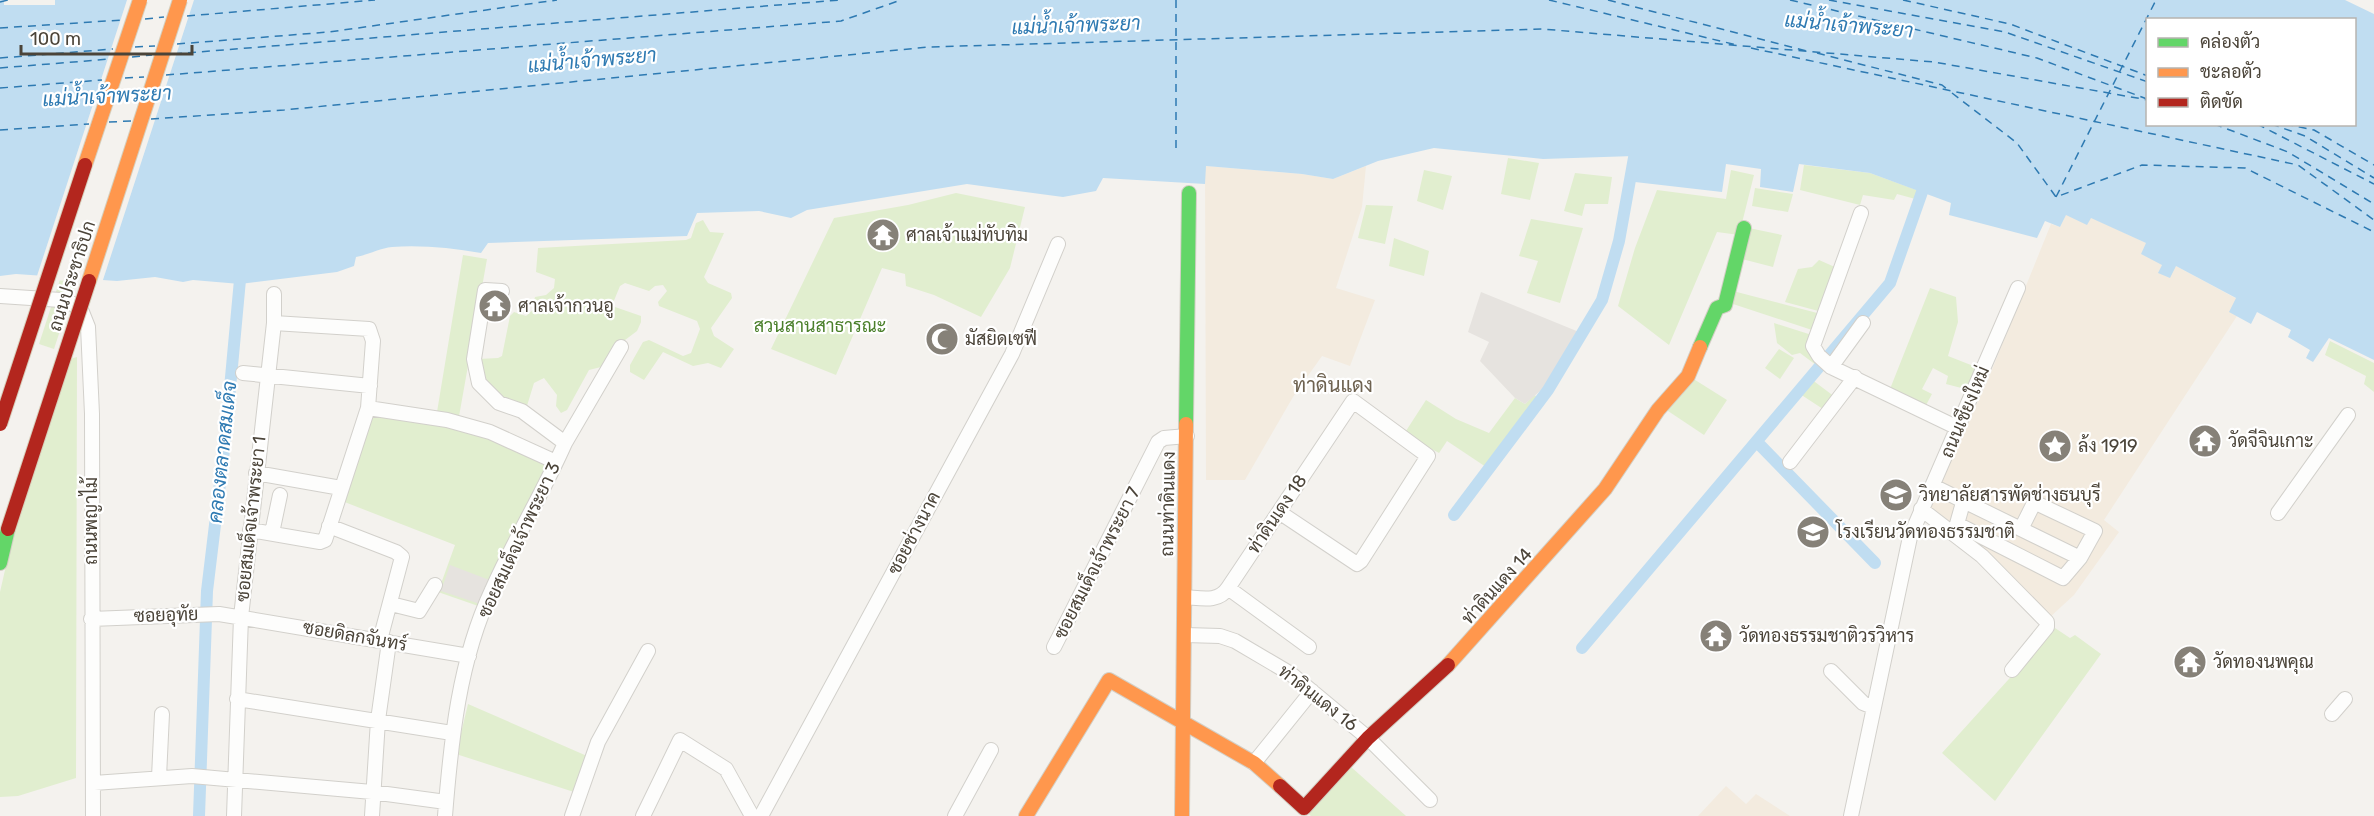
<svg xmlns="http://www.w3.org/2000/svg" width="2374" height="816" font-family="Rubik,Sarabun,sans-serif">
  <rect width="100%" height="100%" fill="#f4f2ee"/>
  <path fill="#f3ebdf" d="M1205,166L1302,174L1333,179L1366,166L1362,207L1336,288L1375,300L1350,366L1322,356L1293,397L1245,480H1206Z
    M2066,214L2091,217L2146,243L2162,265L2159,272L2176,266L2237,299L2230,312L2237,316L2104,520L2119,532L2074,595L2049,618L1928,509L1987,382L2051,224L2060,227Z
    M1726,786L1746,804L1756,794L1790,816H1698Z"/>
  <path fill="#e1eecf" d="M151,0H168L54,349L39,344Z
    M1508,158L1539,163L1530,200L1501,194Z
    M1804,165L1870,173L1922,192L1919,200L1897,194L1894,200L1863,195L1860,205L1800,190Z
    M1424,170L1452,176L1443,210L1417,201Z
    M1731,170L1754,175L1739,235L1717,232L1669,345L1618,306L1635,248L1657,190L1726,199Z
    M1575,173L1612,177L1608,204H1585L1582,216L1564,211Z
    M1755,188L1793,194L1788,212L1752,206Z
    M956,193L1025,207L1010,268L981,317L934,295L906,286L905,274L882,268L836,375L771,349L834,218L908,205Z
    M1366,205L1393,206L1385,244L1358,238Z
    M1531,219L1583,228L1560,303L1527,293L1538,261L1519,256Z
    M703,220L710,232L724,233L704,277L708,283L731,293L732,298L711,328L714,336L734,349L721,368L708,363L693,366L663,352L644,380L630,372V365L643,342L649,340L683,356L691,353L700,329L697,321L659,306L658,302L667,291L663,285L655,286L649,291L625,283L620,286L613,303L615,307L641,316V322L637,331L621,343L605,366L589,370L567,410L561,413L556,406L557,395L544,378L534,383L526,409C492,396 488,395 478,359L498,358L502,356L510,316L514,312L526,316L535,308L533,305L535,297L546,295L554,288L555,279L536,272L538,248L686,240L691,238L696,223Z
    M1749,228L1782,235L1773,267L1742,259Z
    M1394,238L1429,251L1424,276L1389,266Z
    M463,255L487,259L458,422L436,418Z
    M1819,260L1837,268L1822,312L1785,302L1798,269L1812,267Z
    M1930,288L1956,297L1958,322L1948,356L1976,367L1969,390L1946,384L1948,376L1933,368L1922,389L1932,394L1925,407L1890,389Z
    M1733,291L1821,314L1815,331L1730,303Z
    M1774,323L1815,336L1820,361L1816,365L1800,353L1792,355L1777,343Z
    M2330,341L2374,363V392L2364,384L2366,376L2325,355Z
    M1779,349L1794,358L1780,379L1765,368Z
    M77,357L76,778L18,796L0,797V592L13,535L70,359Z
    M1692,378L1727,400L1704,435L1665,409Z
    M1811,379L1835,397L1826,411L1800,394Z
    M1534,395L1540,398L1486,467L1447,441L1439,453L1404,434L1426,400L1456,419L1489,433L1515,398L1525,404Z
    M371,412L447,421L554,463L484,608L438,592L455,545L342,501Z
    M2055,628L2070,638L2075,635L2101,654L1995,801L1942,753Z
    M468,704L587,756L574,792L456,754Z
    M1350,766L1406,816H1311L1307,813Z"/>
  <path fill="#e6e3df" d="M1481,292L1579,332L1547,385L1525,404L1515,398L1480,361L1489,342L1468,332Z
    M450,565L492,581L483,605L441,591Z"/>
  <path fill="#c0ddf1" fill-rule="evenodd" d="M0,0H2345L2374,14V360L2329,338L2313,362L2306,358L2310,350L2288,337L2291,330L2257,312L2251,324L2229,312L2236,298L2176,266L2170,278L2158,273L2162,265L2141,254L2146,243L2091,218L2087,225L2066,215L2060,227L2045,221L2037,238L1949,215L1951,203L1870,173L1799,164L1793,192L1760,187L1761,169L1726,164L1722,192L1635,182L1634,156L1543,159L1434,148L1378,161L1333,179L1302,174L1206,166L1205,184L1103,178L1096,191L1063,197L967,184L807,210L791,218L759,211L697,213L687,236L488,243L481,253C451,248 422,245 392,247C380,248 368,255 356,257L354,266L337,272L240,284L193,280L183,282L155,277L117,281L16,274L0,276ZM2148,20H2354V124H2148Z"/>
  <path fill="#f4f2ee" d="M4,0H55V5H4Z
    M127,0H194L102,283L36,279Z"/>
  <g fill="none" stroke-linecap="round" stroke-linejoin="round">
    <path stroke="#c0ddf1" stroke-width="12" d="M1757,442L1875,563
      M1454,515L1548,390L1602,300L1619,241L1637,141
      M1582,648L1890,283L1922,192
      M199,816L207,591L225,442L241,269"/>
    <path stroke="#2e7ab2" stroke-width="1.5" stroke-dasharray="8 6" stroke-linecap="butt" d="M1176,0V149
      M1549,0L1737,45
      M1608,0L1807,51
      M1790,0L2037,58L2147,99
      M1829,0L2005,32L2148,82
      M1903,0L2010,24L2148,76
      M0,2L8,0
      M187,16L375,0
      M145,19L164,17
      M0,28L122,20
      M177,44L329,32L557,0
      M135,47L155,46
      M1751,48L2298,165L2374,220
      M1817,53L1942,85L1948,90
      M174,54L840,0
      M132,57L152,55
      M0,58L113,49
      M0,68L110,59
      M166,75L841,21L901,0
      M125,78L144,77
      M0,88L102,80
      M1952,93L2017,143L2056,197L2142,165L2245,168L2374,232
      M151,119L284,110L929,47L1542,29L1934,62L2148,100
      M109,122L131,121
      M2214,124L2288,152L2374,204
      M2257,124L2374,184
      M2271,124L2305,136L2374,178
      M2285,124L2314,130L2374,165
      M0,130L89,124
      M2056,197L2156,0"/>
    <g stroke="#d2d0cb" stroke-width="16">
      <path id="street" d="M1861,213L1813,346L1819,356L1831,367L1958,428
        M0,296L61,300L73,304L82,312L88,327L92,414L93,816
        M1831,367L1863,323
        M243,373L370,386
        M368,408L447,420L490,432L556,462
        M565,443L621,347
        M1790,462L1855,377
        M256,473L341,488
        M1933,486L2080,558
        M1964,499L1957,524L2063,578L2080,558L2095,531L2038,504L2033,505L2022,527
        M1921,509L1982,556L2047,622V627L2012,670
        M2278,513L2348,415
        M329,526L396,552L402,557L380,640
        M250,530L320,542L325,540L368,408L373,341L369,329L274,323
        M272,533L280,495
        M1228,588L1309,647
        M1185,597C1201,598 1218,603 1228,588L1353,401L1428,456L1361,561L1357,564L1279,512
        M391,604L419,611L435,585
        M91,619L219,614L469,656
        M1185,635L1220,636L1235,641L1291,674L1368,738L1430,800
        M1054,647L1158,442L1164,438L1187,436
        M1831,671L1863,703L1873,707
        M237,699L452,733
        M2332,714L2345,699
        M1254,763L1312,691
        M159,777L162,714
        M94,783L192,776L372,792L446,802
        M234,816L241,617L274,323V294
        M372,816L378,720L389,642
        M445,816C451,740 459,660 492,590C514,540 543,493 565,443L522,411L499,403L479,383L474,359L485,290L502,291
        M572,816L598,742L648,651
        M643,816L680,740L726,769L752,816
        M761,816L1012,354L1058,244
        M955,816L991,750
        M1851,816L1910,537L2018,288"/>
    </g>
    <g stroke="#d3cfc5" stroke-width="16">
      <path id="fast" d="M1700,347L1717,308L1725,305L1744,228
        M1186,424L1189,193
        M0,563L8,529"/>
    </g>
    <g stroke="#d3cfc5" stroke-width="16">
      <path id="slow" d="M1448,665L1605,489L1658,410L1688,376L1700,347
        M1026,816L1109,680L1254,763L1280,786
        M1182,816L1186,424"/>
    </g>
    <g stroke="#d3cfc5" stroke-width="16">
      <path id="jam" d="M1280,786L1304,808L1368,738L1448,665"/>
    </g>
    <use href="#street" stroke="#fdfdfc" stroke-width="14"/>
    <use href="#fast" stroke="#63d668" stroke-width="14"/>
    <use href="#slow" stroke="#ff974d" stroke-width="14"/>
    <use href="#jam" stroke="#b3261e" stroke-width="14"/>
    <g stroke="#d6cebb" stroke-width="16" stroke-linecap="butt">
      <path id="slow-bridge" d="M85,165L140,0
        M89,281L180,0"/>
    </g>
    <g stroke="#d6cebb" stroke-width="16" stroke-linecap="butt">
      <path id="jam-bridge" d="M0,424L85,165
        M8,529L89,281"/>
    </g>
    <use href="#slow-bridge" stroke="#ff974d" stroke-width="14"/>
    <use href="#jam-bridge" stroke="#b3261e" stroke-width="14"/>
  </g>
  <defs>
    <g id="temple-disc" transform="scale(1.725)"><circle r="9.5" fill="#868178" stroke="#fff"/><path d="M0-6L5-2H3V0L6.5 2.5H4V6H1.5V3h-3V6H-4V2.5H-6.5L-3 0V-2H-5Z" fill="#fff"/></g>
    <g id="mosque-disc" transform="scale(1.725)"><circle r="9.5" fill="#868178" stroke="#fff"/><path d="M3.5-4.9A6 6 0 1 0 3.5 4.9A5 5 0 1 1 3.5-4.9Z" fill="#fff"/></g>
    <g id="sight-disc" transform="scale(1.725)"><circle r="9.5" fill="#868178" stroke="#fff"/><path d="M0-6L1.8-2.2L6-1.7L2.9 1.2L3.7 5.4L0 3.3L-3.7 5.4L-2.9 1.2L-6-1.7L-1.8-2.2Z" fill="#fff"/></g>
    <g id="university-disc" transform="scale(1.725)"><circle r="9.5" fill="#868178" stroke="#fff"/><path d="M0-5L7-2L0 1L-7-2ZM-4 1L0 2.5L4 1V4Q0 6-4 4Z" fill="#fff"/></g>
    <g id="school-disc" transform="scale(1.725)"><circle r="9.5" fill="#868178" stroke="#fff"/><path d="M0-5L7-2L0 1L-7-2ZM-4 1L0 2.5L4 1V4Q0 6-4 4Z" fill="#fff"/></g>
  </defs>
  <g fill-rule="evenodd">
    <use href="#temple-disc" x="883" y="235"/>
    <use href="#temple-disc" x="495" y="306"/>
    <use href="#mosque-disc" x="942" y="339"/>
    <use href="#temple-disc" x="2205" y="441"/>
    <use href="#sight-disc" x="2055" y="446"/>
    <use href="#university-disc" x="1896" y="495"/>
    <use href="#school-disc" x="1813" y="532"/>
    <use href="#temple-disc" x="1716" y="636"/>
    <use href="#temple-disc" x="2190" y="662"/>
  </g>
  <g text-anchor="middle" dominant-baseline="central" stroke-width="4.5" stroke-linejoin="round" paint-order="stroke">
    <g font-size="18" fill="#4b4439" stroke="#fff" text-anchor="start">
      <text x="906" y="235">ศาลเจ้าแม่ทับทิม</text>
      <text x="518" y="306">ศาลเจ้ากวนอู</text>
      <text x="965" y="339">มัสยิดเซฟี</text>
      <text x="2228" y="441">วัดจีจินเกาะ</text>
      <text x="2078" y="446">ล้ง 1919</text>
      <text x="1919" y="495">วิทยาลัยสารพัดช่างธนบุรี</text>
      <text x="1836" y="532">โรงเรียนวัดทองธรรมชาติ</text>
      <text x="1739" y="636">วัดทองธรรมชาติวรวิหาร</text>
      <text x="2213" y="662">วัดทองนพคุณ</text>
    </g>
    <g font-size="18" fill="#4b4439" stroke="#fff">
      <text transform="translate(72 276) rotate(-72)">ถนนประชาธิปก</text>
      <text transform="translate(1965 412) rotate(-67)">ถนนเชียงใหม่</text>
      <text transform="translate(1168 504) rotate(-89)">ถนนท่าดินแดง</text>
      <text transform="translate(1277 514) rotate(-56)">ท่าดินเดง 18</text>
      <text transform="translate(251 519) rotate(-84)">ซอยสมเด็จเจ้าพระยา 1</text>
      <text transform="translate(91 521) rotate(-90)">ถนนพญาไม้</text>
      <text transform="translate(914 533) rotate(-62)">ซอยช่างนาค</text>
      <text transform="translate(519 540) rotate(-65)">ซอยสมเด็จเจ้าพระยา 3</text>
      <text transform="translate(1097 563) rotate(-63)">ซอยสมเด็จเจ้าพระยา 7</text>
      <text transform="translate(1497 586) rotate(-48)">ท่าดินแดง 14</text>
      <text transform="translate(166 615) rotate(-2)">ซอยอุทัย</text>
      <text transform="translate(355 636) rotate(10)">ซอยดิลกจันทร์</text>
      <text transform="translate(1318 698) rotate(38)">ท่าดินแดง 16</text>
    </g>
    <g font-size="18" fill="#4a7f2a" stroke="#fff">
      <text x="820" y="326">สวนสานสาธารณะ</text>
    </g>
    <g font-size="20" font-style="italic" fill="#2e7ab2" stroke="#fff">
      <text transform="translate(1076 25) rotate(-2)">แม่น้ำเจ้าพระยา</text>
      <text transform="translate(1849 25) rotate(5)">แม่น้ำเจ้าพระยา</text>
      <text transform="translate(592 60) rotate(-5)">แม่น้ำเจ้าพระยา</text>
      <text transform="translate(107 96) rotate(-3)">แม่น้ำเจ้าพระยา</text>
      <text transform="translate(222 452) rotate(-84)">คลองตลาดสมเด็จ</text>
    </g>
    <g font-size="20" fill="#6e6250" stroke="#fff">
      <text x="1333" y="385">ท่าดินแดง</text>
    </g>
  </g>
  <rect x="2146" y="18" width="210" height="108" fill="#ffffff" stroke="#b7b4b0" stroke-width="1.5"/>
  <rect x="2158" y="38" width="30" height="9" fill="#63d668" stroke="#b7b4b0" stroke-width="1.5"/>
  <text x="2200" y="48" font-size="18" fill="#4b4439">คล่องตัว</text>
  <rect x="2158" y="68" width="30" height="9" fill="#ff974d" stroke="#b7b4b0" stroke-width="1.5"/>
  <text x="2200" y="78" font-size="18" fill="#4b4439">ชะลอตัว</text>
  <rect x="2158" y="98" width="30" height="9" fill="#b3261e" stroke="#b7b4b0" stroke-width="1.5"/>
  <text x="2200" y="108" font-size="18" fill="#4b4439">ติดขัด</text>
  <path d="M21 45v9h171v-9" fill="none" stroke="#4b4439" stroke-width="3"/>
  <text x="30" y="45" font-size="18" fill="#4b4439" stroke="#ffffff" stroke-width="4.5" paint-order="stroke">100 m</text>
</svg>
